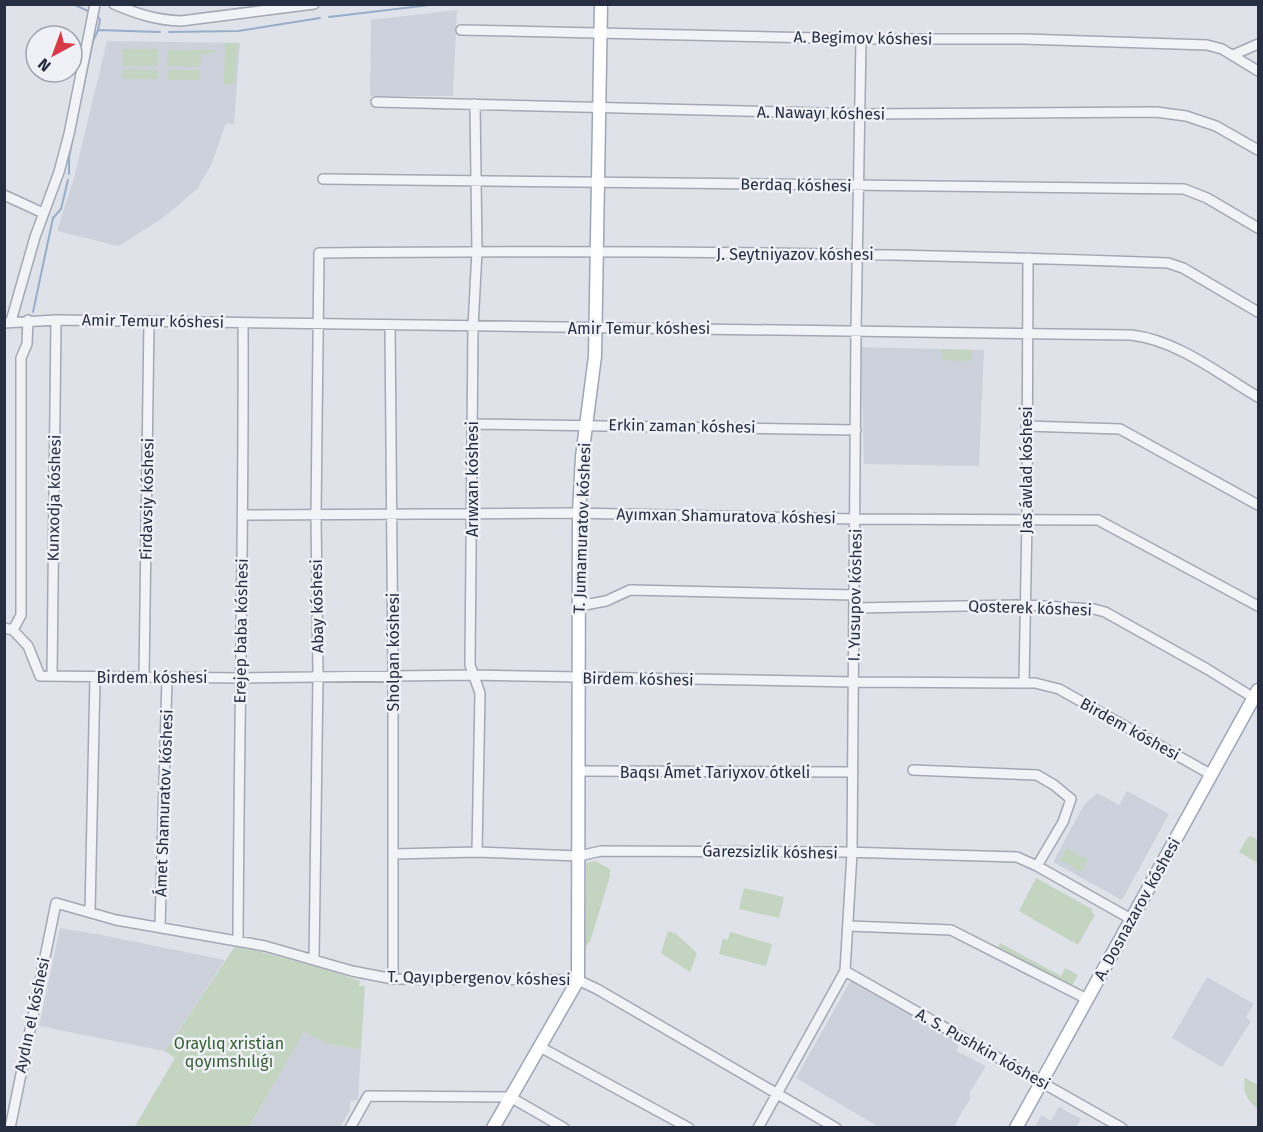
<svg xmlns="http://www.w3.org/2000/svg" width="1263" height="1132" font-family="'Fira Sans',sans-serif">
  <rect width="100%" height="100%" fill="#dfe2e9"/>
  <path fill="#cdd1db" d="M457,10L453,96H370L371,20Z
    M107,41L240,43L234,124L226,123L211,165L197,189L164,217L119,246L57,231L74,178Z
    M861,347L984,350L979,466L864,464Z
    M1127,791L1169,814L1122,900L1053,862L1084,805L1097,793L1119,805Z
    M60,928L96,934L225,960L165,1051L39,1026Z
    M1207,977L1254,1004L1246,1017L1251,1021L1222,1067L1172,1038Z
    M851,980L961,1042L956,1051L986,1066L970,1092V1099L958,1119L955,1127H879L796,1078Z
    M304,1030L327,1044L361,1049L358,1100L350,1101V1110L340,1127L249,1128Z
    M1059,1107L1081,1119L1076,1127H1035L1041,1115L1051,1121Z"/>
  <path fill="#c3d4c0" d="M225,43H238L235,84H224Z
    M122,49H158V66H122Z
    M168,50H216V53L201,54L200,67L167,66Z
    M123,69L158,70V79H123Z
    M168,70H200V80H168Z
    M942,349L972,350L971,361L942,360Z
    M1251,836L1258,840V863L1239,852L1247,838Z
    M1066,848L1088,860L1081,872L1060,860Z
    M595,861L610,869V876L590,942L585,947L586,863Z
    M1036,878L1092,909V912L1095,915L1078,945L1019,911Z
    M744,888L784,897L779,918L739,909Z
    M668,931L676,934L697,953L690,972L661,953Z
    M730,932L772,944L766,966L719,954L723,939L728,940Z
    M1000,943L1061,976L1065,968L1078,975L1071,987L998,947Z
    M236,945L331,971L360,981L359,986H365L361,1049L327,1044L304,1031L249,1127L134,1128L175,1058L165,1051Z
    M1245,1078L1258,1085V1109C1247,1101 1242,1091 1245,1078Z"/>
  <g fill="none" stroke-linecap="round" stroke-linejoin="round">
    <path stroke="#97adcc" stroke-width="2" d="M73,4L88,11
      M97,15L100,20L98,30L160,32
      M329,17L438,4
      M169,32L238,31L320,18
      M77,117L93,41L98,30
      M69,174V157L73,137
      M33,312L53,218L61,209L68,180"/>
    <g stroke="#a4a8b4" stroke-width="12">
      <path id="minor" d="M114,4C137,14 156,20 181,21L314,4
        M461,30L861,39H1024L1207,45L1222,49L1258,71
        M1233,55L1258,44
        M376,102L861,114L1156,112L1186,116L1216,126L1258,150
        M475,104L477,251L473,327L470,665L480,693L477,852
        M323,179L1184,189L1207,198L1258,228
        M4,195L43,213
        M11,321L35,237L59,172L69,134L95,4
        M4,323L56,320L1131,335C1177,340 1219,374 1258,397
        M390,325L393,676V979
        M472,424L856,430
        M1026,426L1120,429L1258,505
        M244,515L573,513L855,519L1098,520L1258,606
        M579,606L606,601L630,590L855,595
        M854,608L1025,605L1094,609L1105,612L1207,669L1254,698
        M4,628L13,630L28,646L40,676L240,678L473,675L854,682L1035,683L1059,689L1212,775
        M13,630L21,615V358L27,344L28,320
        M52,676L56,320
        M144,678L149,321
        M1024,682L1027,520L1028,258
        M913,770L1037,775L1054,785L1071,799L1063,822L1037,866
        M578,771L853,772
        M393,854L477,852L579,856L601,851L843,852L1017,857L1037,866L1131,919
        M90,911L95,677
        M849,926L951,930L1087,999
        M160,927L167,678
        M238,939C239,734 244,528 243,323
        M314,959L318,676L316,515L319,253C602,250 885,252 1168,263L1183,268L1258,312
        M845,971L1122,1128
        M540,1047L689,1128
        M10,1128L56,903L116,920L265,946L352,971L393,979L578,980L597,989L836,1128
        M350,1128L368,1096L510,1097L564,1128
        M758,1128L845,971L852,853L856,331L861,39"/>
    </g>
    <g stroke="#9da5b6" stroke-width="15">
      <path id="major" d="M493,1128L578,980L579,513L582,457L595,356L601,4
        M1016,1128L1258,690"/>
    </g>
    <use href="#minor" stroke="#f2f3f7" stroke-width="9"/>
    <use href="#major" stroke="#fff" stroke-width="12"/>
  </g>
  <g text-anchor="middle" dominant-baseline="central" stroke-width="5" stroke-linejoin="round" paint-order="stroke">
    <g font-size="16" fill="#272e42" stroke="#eff1f7">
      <text transform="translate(863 38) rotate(1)">A. Begimov kóshesi</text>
      <text transform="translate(821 113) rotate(1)">A. Nawayı kóshesi</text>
      <text transform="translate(796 185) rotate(1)">Berdaq kóshesi</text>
      <text x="795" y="254">J. Seytniyazov kóshesi</text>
      <text transform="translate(153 321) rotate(1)">Amir Temur kóshesi</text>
      <text x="639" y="328">Amir Temur kóshesi</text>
      <text transform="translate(682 426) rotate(1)">Erkin zaman kóshesi</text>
      <text transform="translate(1026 470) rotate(-90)">Jas áwlad kóshesi</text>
      <text transform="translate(472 479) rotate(-90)">Arıwxan kóshesi</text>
      <text transform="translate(54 498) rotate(-89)">Kunxodja kóshesi</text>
      <text transform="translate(147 499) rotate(-89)">Firdavsiy kóshesi</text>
      <text transform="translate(726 516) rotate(1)">Ayımxan Shamuratova kóshesi</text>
      <text transform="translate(582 528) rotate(-88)">T. Jumamuratov kóshesi</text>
      <text transform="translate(855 595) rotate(-89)">I. Yusupov kóshesi</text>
      <text transform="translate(317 606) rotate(-91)">Abay kóshesi</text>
      <text transform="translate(1030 608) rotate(2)">Qosterek kóshesi</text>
      <text transform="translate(241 631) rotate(-89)">Erejep baba kóshesi</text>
      <text transform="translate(393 652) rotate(-90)">Sholpan kóshesi</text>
      <text x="152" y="677">Birdem kóshesi</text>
      <text transform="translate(638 679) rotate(1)">Birdem kóshesi</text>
      <text transform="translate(1130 729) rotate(29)">Birdem kóshesi</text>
      <text x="715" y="772">Baqsı Ámet Tariyxov ótkeli</text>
      <text transform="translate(164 803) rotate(-88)">Ámet Shamuratov kóshesi</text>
      <text transform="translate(770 852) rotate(1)">Ǵarezsizlik kóshesi</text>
      <text transform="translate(1137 909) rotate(-61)">A. Dosnazarov kóshesi</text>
      <text transform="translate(479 978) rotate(1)">T. Qayıpbergenov kóshesi</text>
      <text transform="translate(32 1015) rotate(-78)">Aydın el kóshesi</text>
      <text transform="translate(983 1049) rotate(29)">A. S. Pushkin kóshesi</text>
    </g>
    <g font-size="16" fill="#385e33" stroke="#eff1f7">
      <text x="229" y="1043">Oraylıq xristian<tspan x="229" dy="18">qoyımshılıǵı</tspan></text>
    </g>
  </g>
  <rect width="1263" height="1132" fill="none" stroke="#272e42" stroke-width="12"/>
  <g transform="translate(54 54) rotate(221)"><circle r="28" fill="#eff1f7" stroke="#9fa3af" stroke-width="1.5"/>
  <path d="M0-4.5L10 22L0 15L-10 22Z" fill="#d73b47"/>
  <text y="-9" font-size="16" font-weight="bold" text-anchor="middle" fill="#272e42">N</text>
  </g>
</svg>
